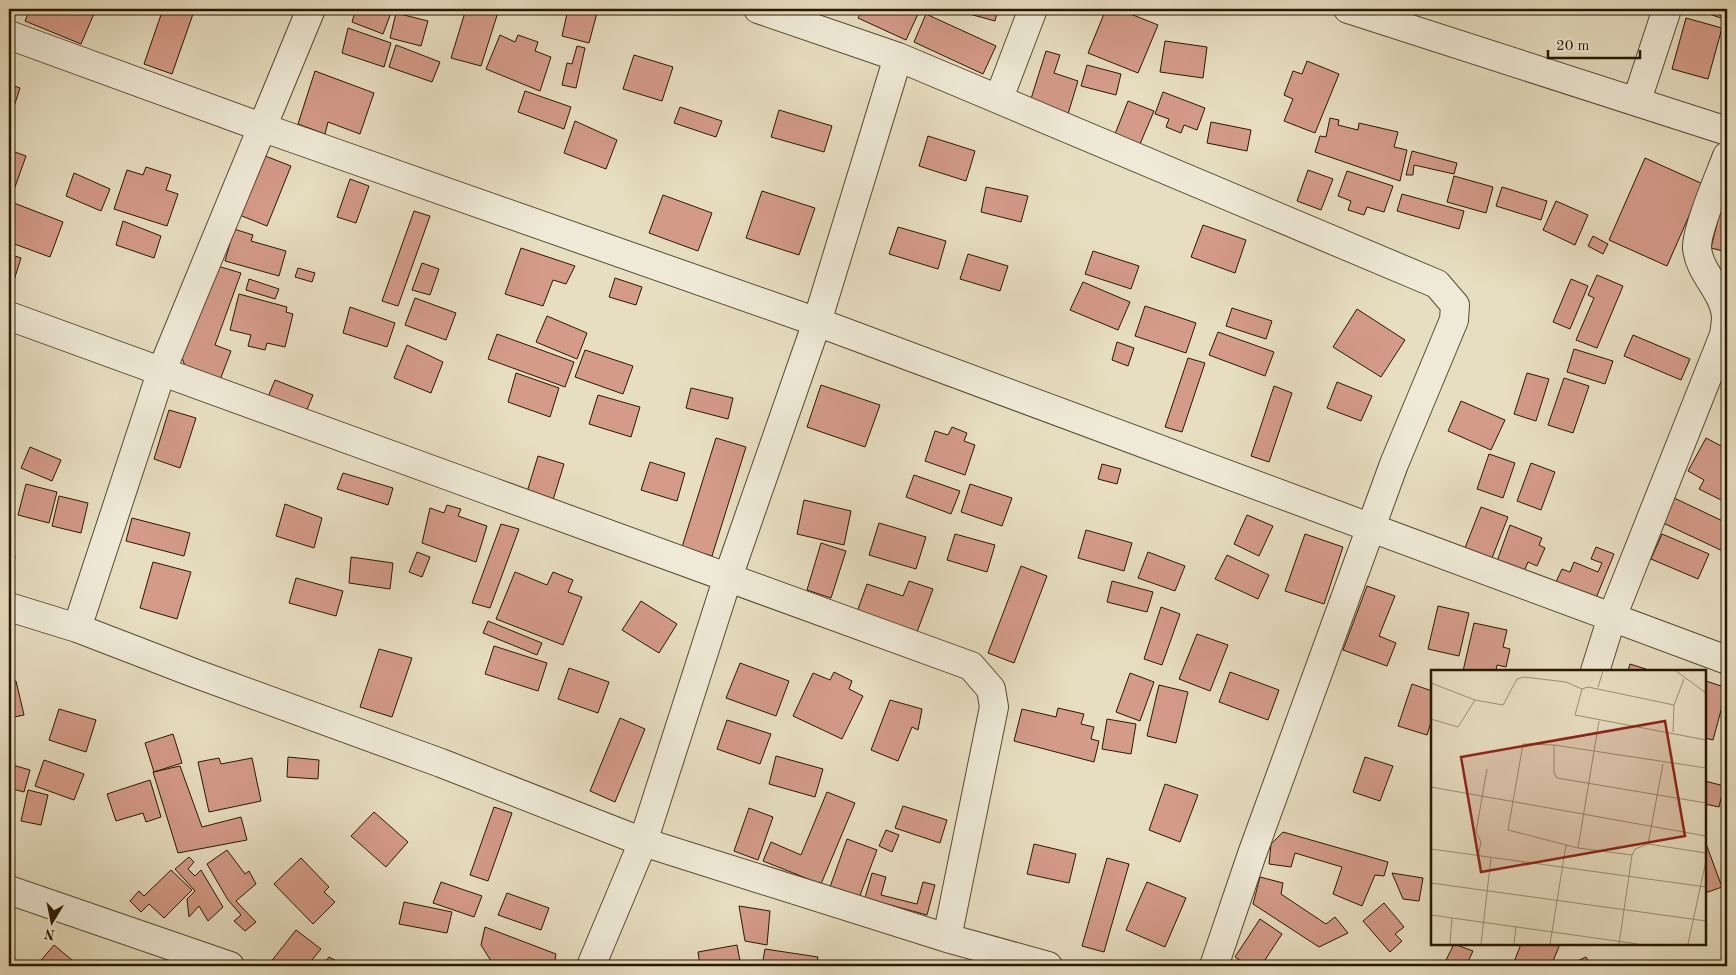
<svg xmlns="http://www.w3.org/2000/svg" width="1736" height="975" font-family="'Old Standard TT',serif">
  <rect width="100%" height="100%" fill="#e7dec1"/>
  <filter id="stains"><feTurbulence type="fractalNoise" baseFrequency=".004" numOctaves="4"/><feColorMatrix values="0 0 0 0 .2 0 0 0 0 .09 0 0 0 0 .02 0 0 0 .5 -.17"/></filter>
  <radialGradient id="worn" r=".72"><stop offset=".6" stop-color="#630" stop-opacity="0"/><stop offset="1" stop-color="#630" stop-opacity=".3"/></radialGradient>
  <path fill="#d49b89" stroke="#291800" d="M30,9H96L81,44L25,21Z
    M163,9H177L193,14L172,74L144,64Z
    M209,9H237L236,14Z
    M356,9L392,10L383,34L352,22Z
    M466,9H499L481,66L451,58Z
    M568,9H598L589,43L562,36Z
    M863,9H907L918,14L906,40L858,18Z
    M951,9H998L995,21Z
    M1106,9H1118L1158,25L1138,73L1088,53Z
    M1694,9H1727V20Z
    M396,13L428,21L421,46L390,38Z
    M926,14L996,46L983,74L914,42Z
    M1686,18L1722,28L1708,79L1672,69Z
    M348,28L391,43L384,67L342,53Z
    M500,35L515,42L518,35L538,42L535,51L551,57L540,91L486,69Z
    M1165,41L1207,47L1203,78L1160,72Z
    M396,45L440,62L432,82L389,67Z
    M577,46L585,48L576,88L562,85L567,63L572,64Z
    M1046,51L1060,55L1054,73L1078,81L1068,114L1030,102Z
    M634,55L673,67L662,101L623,89Z
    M1307,61L1339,74L1315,133L1284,121L1293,99L1284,95L1293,71L1302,74Z
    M1087,65L1121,74L1116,95L1081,86Z
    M315,71L374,93L360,134L328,122L325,134L298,124Z
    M9,84L20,88L9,122Z
    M525,91L571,107L564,129L518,112Z
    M1163,92L1205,108L1197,130L1184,125L1181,133L1166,127L1169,119L1155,114Z
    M1128,101L1154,111L1140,144L1115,134Z
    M680,107L722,121L716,137L674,123Z
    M779,110L832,126L824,152L771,137Z
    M1330,118L1339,120L1338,125L1358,130L1359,123L1398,132L1394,147L1407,150L1400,181L1315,152L1320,136L1326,137Z
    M575,121L617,140L606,169L564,153Z
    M1211,122L1251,130L1247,151L1207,143Z
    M928,136L975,151L966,181L919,166Z
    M9,150L26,156L15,187L9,184Z
    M1412,151L1457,163L1454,174L1414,165L1413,175H1406Z
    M260,154L291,166L267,226L237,214Z
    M1645,158L1703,184L1667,266L1609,240Z
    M146,167L171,175L166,190L178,194L167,226L114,209L127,170L143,175Z
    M1308,170L1333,179L1321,210L1297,201Z
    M1347,171L1393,186L1384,212L1367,207L1364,215L1348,210L1351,201L1338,196Z
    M74,173L110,189L101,211L66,196Z
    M1454,176L1493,187L1486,213L1447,202Z
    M350,179L369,186L356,223L337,217Z
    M986,187L1028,196L1021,222L981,212Z
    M1502,187L1547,201L1541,220L1496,206Z
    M762,191L815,208L799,255L746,238Z
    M1402,194L1464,211L1459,229L1397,211Z
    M663,195L712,213L698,251L649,233Z
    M1556,201L1588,215L1575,245L1543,230Z
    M14,203L63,222L50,257L9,242V224Z
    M1722,203L1727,204V252L1711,248Z
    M414,211L430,216L398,306L382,301Z
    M123,221L161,236L154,258L116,245Z
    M1203,225L1246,240L1235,273L1191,257Z
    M898,227L946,241L938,269L889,254Z
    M234,229L253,235L251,241L286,251L279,276L225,261Z
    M1593,236L1608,244L1603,254L1588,246Z
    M521,248L575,266L566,284L553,280L543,306L505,294Z
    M1093,251L1139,266L1131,289L1085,274Z
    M9,254L21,258L9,296Z
    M968,254L1008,266L1000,291L960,279Z
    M422,263L439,269L430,295L412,290Z
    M211,264L241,273L215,345L231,351L220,380L185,366L181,355Z
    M298,268L315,273L312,282L295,277Z
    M1597,275L1623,286L1597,348L1576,340L1594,298L1588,295Z
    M615,278L642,287L636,305L609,297Z
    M249,279L279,289L275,299L246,290Z
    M1571,279L1588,286L1570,329L1553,322Z
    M1083,282L1130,302L1118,330L1070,310Z
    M239,294L287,307L286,312L293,314L285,347L267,343L265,350L248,346L251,335L230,330Z
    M415,298L456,313L446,340L405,325Z
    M1145,306L1196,323L1186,353L1135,336Z
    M350,307L395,323L387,347L343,333Z
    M1232,308L1272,321L1266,339L1226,326Z
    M1357,309L1405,340L1381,377L1333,347Z
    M547,316L587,333L577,359L536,342Z
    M1218,332L1274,352L1265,376L1209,355Z
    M497,334L574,362L565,387L488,359Z
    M1633,335L1690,359L1681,380L1624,356Z
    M1117,342L1134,348L1128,366L1112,360Z
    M407,345L443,362L431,393L394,378Z
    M1574,349L1613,361L1605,384L1567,372Z
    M585,350L633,366L623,394L575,377Z
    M1188,358L1205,363L1182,432L1165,427Z
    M516,373L559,388L550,417L508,402Z
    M1527,373L1549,379L1536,421L1514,414Z
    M1564,378L1589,386L1573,433L1548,425Z
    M275,380L313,395L306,412L268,397Z
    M1337,382L1372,396L1361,421L1327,408Z
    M821,385L880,405L865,447L807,427Z
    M1274,386L1292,393L1269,462L1251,456Z
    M691,388L733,398L728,419L686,408Z
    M598,395L640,407L631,437L589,424Z
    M1461,401L1505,420L1491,450L1448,431Z
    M169,410L196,418L180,468L154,459Z
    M952,427L967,433L964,441L975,445L965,475L925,461L935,431L948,435Z
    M716,438L746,447L712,556L682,547Z
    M1706,438L1727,449V503L1699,489L1704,480L1688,471Z
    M30,447L61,460L52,481L21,468Z
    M1489,454L1515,463L1503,498L1477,489Z
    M538,456L564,464L553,500L527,492Z
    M650,462L685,473L677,501L641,490Z
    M1531,463L1555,472L1541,510L1517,501Z
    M1102,464L1121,469L1117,484L1098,479Z
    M343,473L393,488L388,505L337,489Z
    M914,475L960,491L951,514L906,497Z
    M26,484L57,492L49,523L18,515Z
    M970,484L1012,498L1002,526L961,512Z
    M59,496L88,503L81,533L52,526Z
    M1672,497L1727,523V553L1661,522Z
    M804,500L851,511L844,545L797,534Z
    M9,501H14L9,554Z
    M285,504L322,518L314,548L276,536Z
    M447,505L461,509L458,516L487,526L476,562L422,543L430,508L444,513Z
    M1481,507L1508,517L1490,563L1463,553Z
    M1247,515L1273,526L1259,556L1234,544Z
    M132,518L190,533L184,556L126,541Z
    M879,523L926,537L916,569L869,555Z
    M501,524L519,529L490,608L472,603Z
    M1510,525L1542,538L1539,545L1545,548L1537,566L1528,562L1523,574L1496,564Z
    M1086,530L1132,543L1124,571L1078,558Z
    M955,534L995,545L987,572L947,560Z
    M1305,534L1343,547L1324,604L1285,591Z
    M1662,534L1709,554L1698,579L1651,559Z
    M821,543L846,551L831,598L807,590Z
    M1596,547L1614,554L1594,603L1554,586L1562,569L1570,572L1574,562L1598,572L1602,563L1591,559Z
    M417,552L430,557L422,577L409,572Z
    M1148,552L1185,566L1175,591L1138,578Z
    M9,555L15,556L11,586H9Z
    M1227,555L1269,575L1258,599L1215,579Z
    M351,557L393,563L390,589L349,583Z
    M153,562L191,572L177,619L140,608Z
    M1021,566L1047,576L1014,663L988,653Z
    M515,572L547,585L553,572L573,580L568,592L582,597L563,645L496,619Z
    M296,578L343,591L336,616L289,603Z
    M909,581L933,589L917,632L857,612L867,584L903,596Z
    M1112,581L1153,592L1147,612L1107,602Z
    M1367,586L1395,596L1379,636L1396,643L1387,666L1343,650Z
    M641,601L677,624L659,653L622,630Z
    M1438,606L1469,613L1459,656L1428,649Z
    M1161,607L1180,614L1162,665L1144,659Z
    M488,621L542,643L537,655L483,633Z
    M1474,623L1507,630L1503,647L1510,649L1506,667L1497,665L1496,671H1463Z
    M1197,634L1228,645L1210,691L1179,679Z
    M494,646L547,663L538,691L485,674Z
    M379,649L412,658L392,717L360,707Z
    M740,663L789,681L776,716L726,698Z
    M1630,664L1646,669L1645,671H1628Z
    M569,668L609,682L598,713L558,699Z
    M834,672L852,681L849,689L863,696L842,739L793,716L813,673L830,680Z
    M1230,672L1279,690L1268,720L1219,702Z
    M1130,673L1154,682L1140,721L1116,712Z
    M16,681L24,715L9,718V683Z
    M1706,681L1727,688L1713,740L1705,738Z
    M1412,684L1432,691V719L1427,735L1398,726Z
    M1159,685L1188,692L1176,743L1147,736Z
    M890,700L922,709L918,730L912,727L898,761L871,750Z
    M1058,708L1084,714L1081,724L1094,727L1091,739L1099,741L1094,762L1014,741L1022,709L1056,717Z
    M59,709L96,720L86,752L49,740Z
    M620,718L645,729L615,802L590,791Z
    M1107,719L1136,724L1131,754L1102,749Z
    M727,720L771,734L760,764L717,749Z
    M173,734L182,763L154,772L145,743Z
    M776,756L823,769L815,797L769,784Z
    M288,757L319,760L318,779L287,777Z
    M1365,757L1393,766L1380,801L1353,792Z
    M219,758L221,764L252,758L261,801L209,812L198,762Z
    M44,760L84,774L74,800L35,786Z
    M9,764L30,770L24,792L9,788Z
    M180,766L202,827L241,817L247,840L178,853L153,772Z
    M150,780L161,817L146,822L143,813L116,821L107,794Z
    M1705,781L1724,786L1719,807L1705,804Z
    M1165,784L1198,795L1180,842L1149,830Z
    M28,790L48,795L41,825L21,821Z
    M827,792L855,803L821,884L763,861L771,842L801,855Z
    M903,806L947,820L940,843L895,828Z
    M494,807L512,813L488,881L470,875Z
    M749,808L773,817L758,860L734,851Z
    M374,812L408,842L386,867L351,836Z
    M886,830L899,835L892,852L879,846Z
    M1283,832L1388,862L1384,876L1375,875L1362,906L1333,894L1342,867L1295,853L1291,867L1269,864L1271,844Z
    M847,839L877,850L859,898L830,887Z
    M1705,841L1722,887L1705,893Z
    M1034,844L1076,854L1069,883L1027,874Z
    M227,850L245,874L249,871L256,884L236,901L256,922L245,931L234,921L241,915L228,900L207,864Z
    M189,857L194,862L188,869L195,876L201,870L223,907L208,921L199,906L189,917L187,899L195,891L175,869Z
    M301,858L329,887L324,892L335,902L313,924L274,884Z
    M1107,858L1129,864L1104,952L1082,946Z
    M171,870L192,890L164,918L149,904L141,912L130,901L139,891L144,896Z
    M872,873L886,877L881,895L917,904L923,882L935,885L927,915L865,898Z
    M1392,873L1423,878L1419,901L1403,899Z
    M1260,877L1283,883L1281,894L1326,924L1335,917L1348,933L1319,947L1253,904Z
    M441,882L482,896L474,917L433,903Z
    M1147,882L1186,898L1165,947L1126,930Z
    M507,893L549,908L541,930L498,915Z
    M404,902L452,912L447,933L399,924Z
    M1384,903L1404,927L1395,934L1402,941L1390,952L1363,921Z
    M739,906L770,911L767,945L745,941Z
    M1260,919L1282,934L1261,966H1249L1235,957Z
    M485,927L556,954L554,966H505L491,961L481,945Z
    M296,930L321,949L307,966H274L270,963Z
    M1454,944L1473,951L1466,966H1443Z
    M1521,944H1560L1551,966H1525L1514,962Z
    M54,945L79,966L37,965Z
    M737,945L741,966H700L698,952Z
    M765,949L818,957L816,966H762Z
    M329,957L346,966H322Z
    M1586,957L1591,966H1566Z"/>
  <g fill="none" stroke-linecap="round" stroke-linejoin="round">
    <g stroke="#584a30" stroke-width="30">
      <path id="minor" d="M758,9L898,57L1437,284L1455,305L1454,320L1394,464L1252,854L1214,966
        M1348,9L1727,131
        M9,35L261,127L817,322L1727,660
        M999,98L1033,9
        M1637,100L1667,9
        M9,316C331,430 649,552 971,666L991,689L994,707L947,938
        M9,607L77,628L194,673L441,763L643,842L947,938L1048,966
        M77,628L162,370L311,9
        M1595,671L1612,617L1724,335C1725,329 1726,322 1726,316C1724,291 1699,273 1697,248C1696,230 1720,175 1727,156
        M9,890L230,966
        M591,966L643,842L727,580L817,322L898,57"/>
    </g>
    <use href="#minor" stroke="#efead7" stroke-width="28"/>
  </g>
  <g transform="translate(1431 670)">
    <rect width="275" height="275" fill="#e7dec1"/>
    <path fill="none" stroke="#9b8f74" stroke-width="1" d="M245,1L275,23M0,13L44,30L72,35L86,9L93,7L135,12L151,19M167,17L172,1M243,35L157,17L151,19L144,45L275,70M0,49L27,57L44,30M242,62L243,35L253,9M123,75V103L126,108L275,133M0,117L275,166M217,174L275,183M147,178L168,51M0,179L275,217M201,185L147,178L77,160L92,74L123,75L275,98M47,186L50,172L45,162L56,99M0,213L275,251M0,245L207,274M19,274L21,248M50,274L60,188M83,274L85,256M119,274L135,175M188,274L201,185L204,179L217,174L232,94M257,274L275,191"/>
    <path fill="#8f2418" fill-opacity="0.15" stroke="#8f2418" stroke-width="2.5" d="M234,51L254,166L50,202L30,87Z"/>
    <rect width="275" height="275" fill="none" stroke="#291800" stroke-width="2.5"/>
  </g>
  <rect width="1736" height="975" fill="none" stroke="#e7dec1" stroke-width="30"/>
  <rect x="10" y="10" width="1716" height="955" fill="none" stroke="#291800" stroke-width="2.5"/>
  <rect x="15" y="15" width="1706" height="945" fill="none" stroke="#291800"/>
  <g transform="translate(52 922) rotate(190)" stroke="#efead7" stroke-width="4" paint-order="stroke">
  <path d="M0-4L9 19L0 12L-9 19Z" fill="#291800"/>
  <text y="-8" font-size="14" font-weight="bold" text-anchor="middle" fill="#291800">N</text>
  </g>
  <path d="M1548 50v8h92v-8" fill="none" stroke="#291800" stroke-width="2.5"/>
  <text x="1556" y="50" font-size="15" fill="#291800" stroke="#efead7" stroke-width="4" paint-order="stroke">20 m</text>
  <rect width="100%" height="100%" filter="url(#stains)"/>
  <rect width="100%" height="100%" fill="url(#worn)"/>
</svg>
